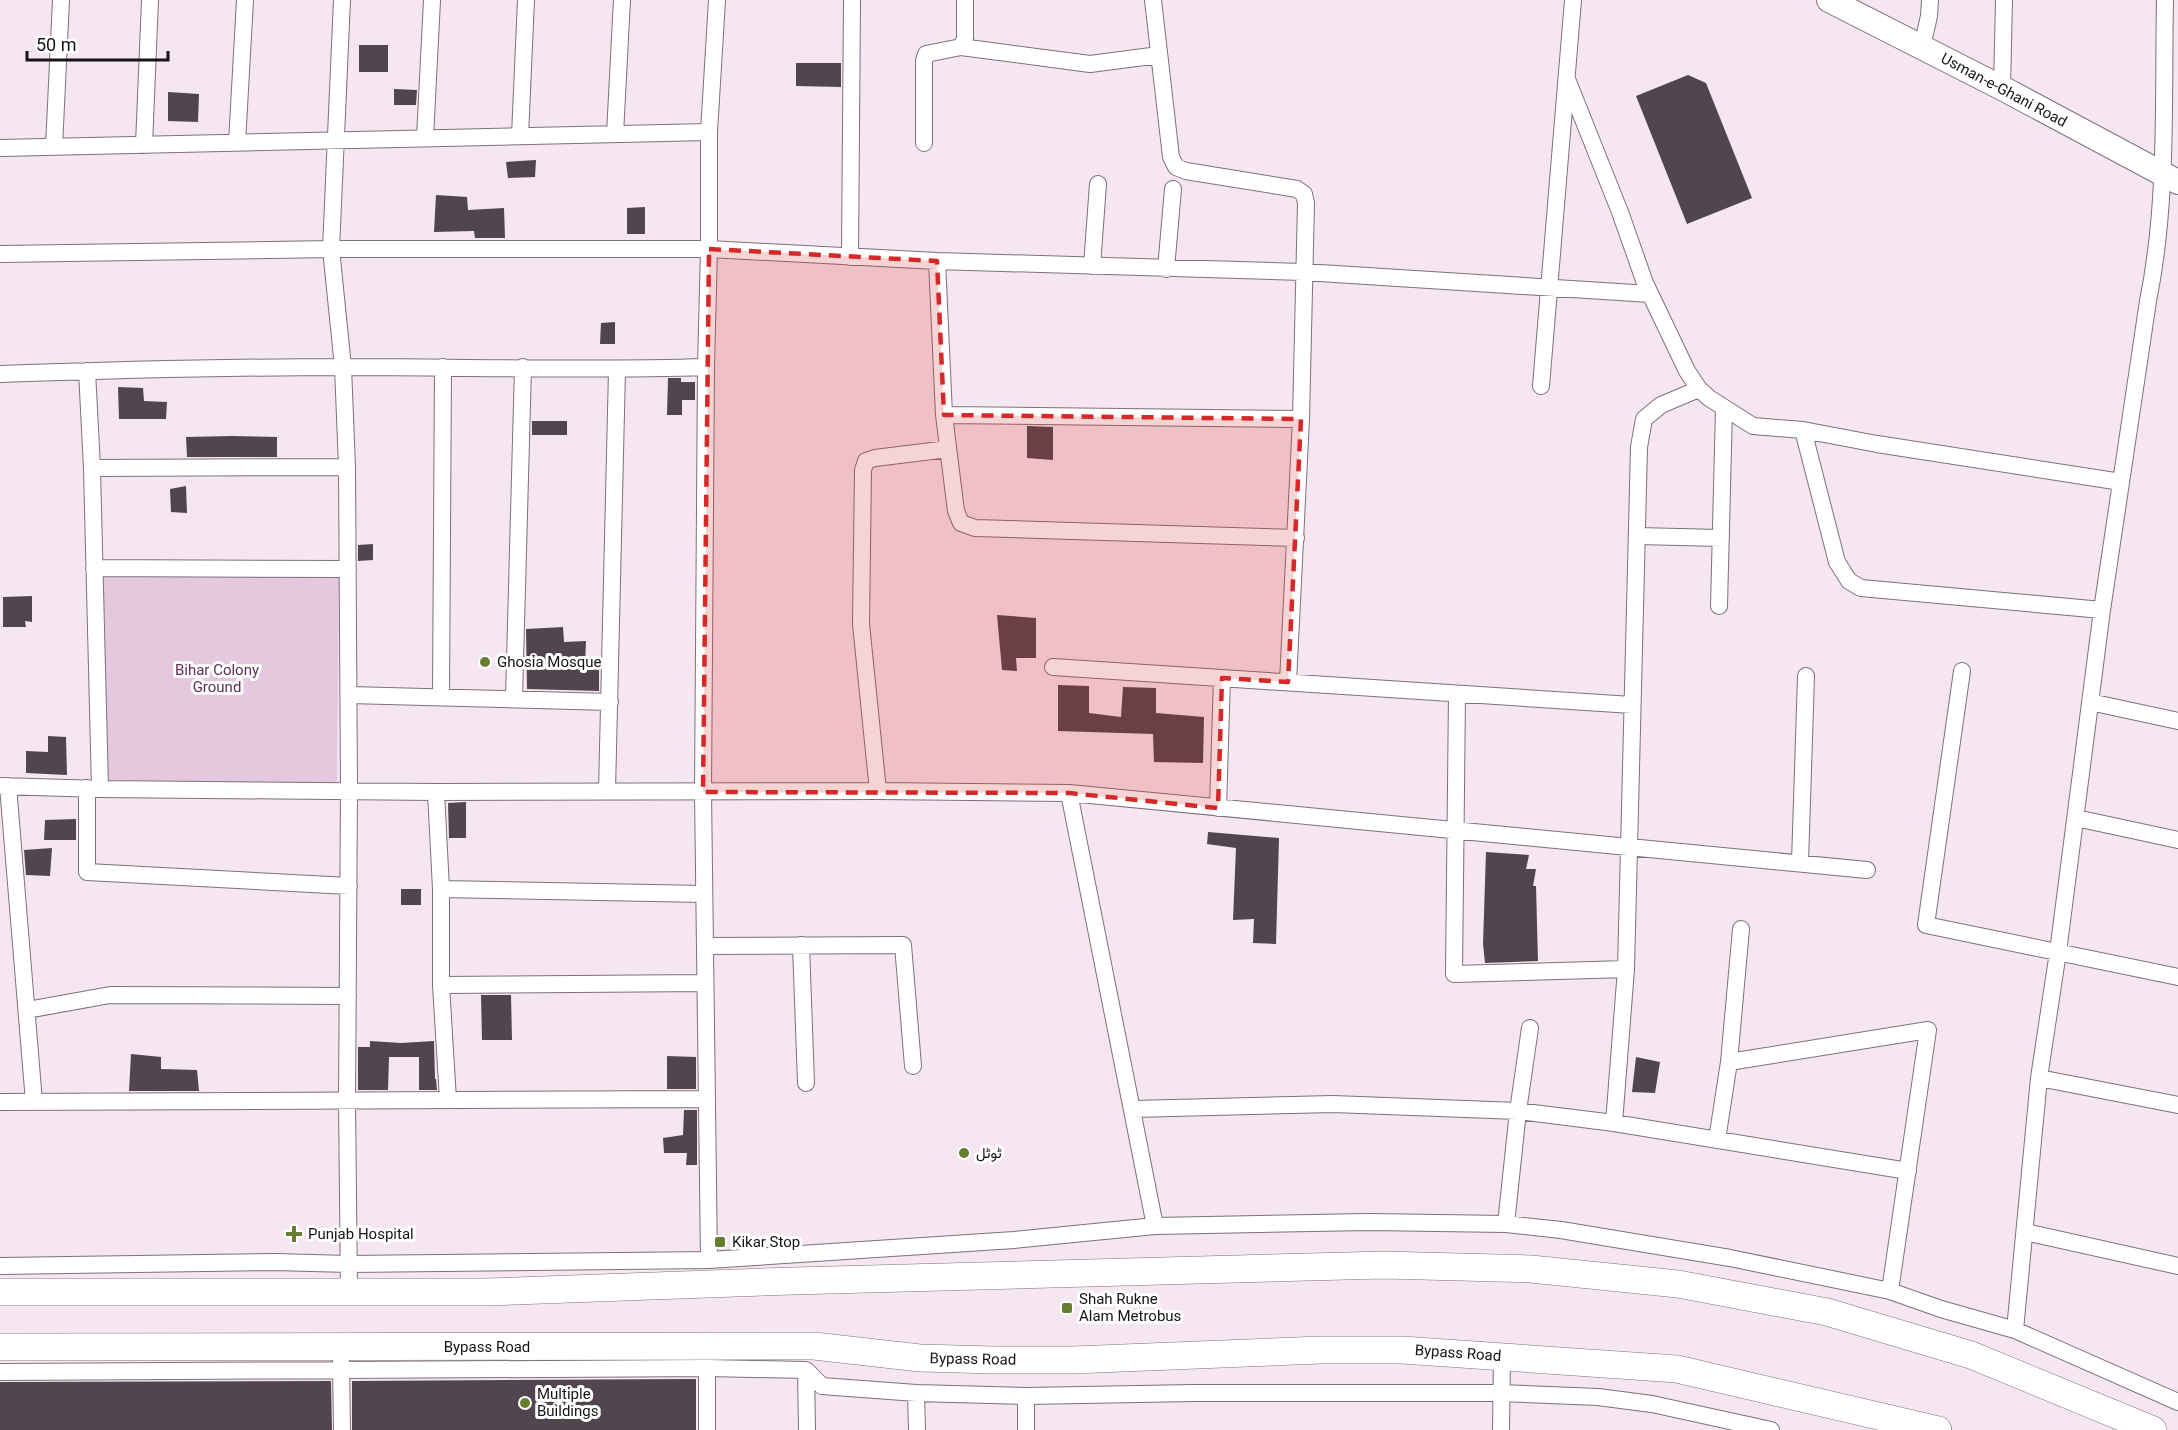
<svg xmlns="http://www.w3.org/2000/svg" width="2178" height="1430" font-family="Roboto,Vazirmatn,sans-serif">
  <rect width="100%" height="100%" fill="#f5e6f1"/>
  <path fill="#e4c8de" d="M339,569L337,788L100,789L94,570Z"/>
  <path fill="#51454e" d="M359,45H388V72H359Z
    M796,63H841V87L796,86Z
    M1688,75L1706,83L1752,198L1687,224L1636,96Z
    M394,89L417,90L416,105H394Z
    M168,92L199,94L198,122L168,121Z
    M536,160L535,177L508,178L506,162Z
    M436,195L467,197L468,210L504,208L505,238H475L474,231L434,232Z
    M645,207V234H627V208Z
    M615,322V344H600L601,323Z
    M668,378H681V382H695V400H682V415H667Z
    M118,387L143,388L144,401L167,402L166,419H119Z
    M532,421H567V435H532Z
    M1027,426L1053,427V460L1027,458Z
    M232,436L277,437V457H187L186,437Z
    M186,486L187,513L171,512L170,489Z
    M373,544V560L358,561V545Z
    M32,596V622L25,621L26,627H3V597Z
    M997,615L1036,618V658H1016L1017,671L1002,670Z
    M563,627L564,642L586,641L585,665L599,666V691L527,689L526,629Z
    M1058,685L1089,686V713L1121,717L1123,687L1156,688V713L1204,717L1203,763L1154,762L1153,734L1058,731Z
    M48,736L66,737L67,775L26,773V751L48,752Z
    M466,802V838H449L448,803Z
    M76,819V840H44L45,820Z
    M1208,832L1279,838L1276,944L1253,943L1254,919L1233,920L1236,848L1207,844Z
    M52,848L50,876L26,875L24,850Z
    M1486,852L1529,855L1526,869H1536L1533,886H1536L1538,961L1485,963L1483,944Z
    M401,889H421V905H401Z
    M481,995H511L512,1040H482Z
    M370,1041L401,1043L434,1041L435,1079H436L437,1090H419V1057H389L388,1090H358V1047H370Z
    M131,1054L161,1057V1069L197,1070L199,1091H129Z
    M667,1056L696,1057V1089H667Z
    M1636,1057L1660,1062L1655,1093L1632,1092Z
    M684,1110H697V1165H686L687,1153H664L663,1138L683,1135Z
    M696,1379V1430H352V1381Z
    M331,1381L332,1430H0V1382Z"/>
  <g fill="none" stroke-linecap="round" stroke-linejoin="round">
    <g stroke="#7d717a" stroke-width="18">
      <path id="street" d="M342,0L331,249L343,367L347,467L349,790L347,1101L349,1292
        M1153,0L1171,157L1176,167L1186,171L1297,189L1304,194L1306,203L1301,419L1288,682
        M961,47L1090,64L1159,55
        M1922,47L1929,16L1930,0
        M1567,79L1620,212L1645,283L1687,371L1699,389L1709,398L1753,426L1803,430L1877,444L2121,482
        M2002,88L2004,0
        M615,134L622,0
        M520,136L526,0
        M425,138L432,0
        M237,143L245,0
        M924,143V61L926,54L961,47L965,39V0
        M144,145L150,0
        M54,147L61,0
        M0,148L709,132
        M0,254L331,249H709L937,261L1304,272L1650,294
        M850,257L852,0
        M937,261L944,415L956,511L961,523L975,528L1296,538
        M1092,266L1098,184
        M1166,269L1173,189
        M87,371L92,468L100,789
        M0,374C115,370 231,367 346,367C466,367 586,371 706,367
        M1541,386L1573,0
        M944,415L1301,419
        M1803,430L1837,562L1849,581L1861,588L2102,610
        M92,468L347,467
        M1637,536L1721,538
        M94,568L348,569
        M1719,606L1724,409
        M1053,667L1632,705
        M1962,671L1926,925L2178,977
        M1457,694L1454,974L1626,969
        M349,695L610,702
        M441,697L443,367
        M514,698L523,367
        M2090,702L2178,721
        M0,786L100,789L436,792L878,791L1069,793L1867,870
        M8,786L34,1102
        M87,788V872L349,886
        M607,791L617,370
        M878,791L861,624L863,470L866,461L875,458L948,449
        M436,792L441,889V985L448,1100
        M1069,793L1155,1226
        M1218,808L1222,678
        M2076,818L2178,840
        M1800,863L1806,676
        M441,889L704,894
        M801,945L806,1083
        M705,946L903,945L913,1066
        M441,985L705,983
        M27,1010L110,995L348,996
        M1729,1062L1928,1030L1890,1291
        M2039,1078L2178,1105
        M0,1102L706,1099
        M1133,1109L1333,1104L1518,1111L1614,1123L1908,1171
        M1614,1123L1626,969L1639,447L1644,419L1661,405L1699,389
        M1717,1140L1729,1062L1741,929
        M1506,1224L1518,1111L1530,1028
        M2025,1232L2178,1266
        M709,1260L703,792L706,367L709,249V132L717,0
        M0,1266L275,1262L349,1264L709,1260L1014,1240L1155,1226L1369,1222L1506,1224L1561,1230L1730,1258L1890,1291L1941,1309L2015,1330L2178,1402
        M2015,1330L2039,1078L2058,952L2102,610L2148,301C2168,203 2163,99 2165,0
        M341,1360L342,1430
        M806,1370L807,1430
        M0,1372L707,1368L806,1370L822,1386L916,1393L1026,1396L1194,1393H1501L1598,1397L1652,1404L1771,1430
        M916,1393L917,1430
        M1026,1396V1430
        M707,1430V1368
        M1501,1430L1502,1357"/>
    </g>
    <g stroke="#7d717a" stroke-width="26">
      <path id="secondary" d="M1829,0L2002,88L2178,182"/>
    </g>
    <g stroke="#7d717a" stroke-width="28">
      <path id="primary" d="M0,1292H486L793,1281L1384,1265L1531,1269L1678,1284L1827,1312L1971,1355L2153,1430
        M0,1347L814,1346L920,1358L995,1360H1073L1321,1350H1402L1677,1369L1938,1430"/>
    </g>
    <use href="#street" stroke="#fff" stroke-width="16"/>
    <use href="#secondary" stroke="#fff" stroke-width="24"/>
    <use href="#primary" stroke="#fff" stroke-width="27"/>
  </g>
  <path fill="#d62828" fill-opacity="0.2" stroke="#d62828" stroke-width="4.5" stroke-dasharray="12 8" stroke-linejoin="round" d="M709,249L937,261L944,415L1301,419L1288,682L1222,678L1218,808L1069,793L703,792Z"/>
  <g fill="#667d2f" stroke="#fff" stroke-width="2">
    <circle cx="485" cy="662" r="6"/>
    <circle cx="964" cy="1153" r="6"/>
    <path d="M291 1225h6v6h6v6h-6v6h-6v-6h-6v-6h6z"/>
    <rect x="714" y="1236" width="12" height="12" rx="3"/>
    <rect x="1061" y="1302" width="12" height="12" rx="3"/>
    <circle cx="525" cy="1403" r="6"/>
  </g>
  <g text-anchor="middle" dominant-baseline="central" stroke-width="6" stroke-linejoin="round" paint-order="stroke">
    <g font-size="15" fill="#171216" stroke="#fff">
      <text transform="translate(2004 90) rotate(28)">Usman-e-Ghani Road</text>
      <text x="487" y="1347">Bypass Road</text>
      <text transform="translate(1458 1353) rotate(4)">Bypass Road</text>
      <text transform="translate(973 1359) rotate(1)">Bypass Road</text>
    </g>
    <g font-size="15" fill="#171216" stroke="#fff" text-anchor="start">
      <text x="497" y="662">Ghosia Mosque</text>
      <text x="976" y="1153">ٹوٹل</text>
      <text x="308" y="1234">Punjab Hospital</text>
      <text x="732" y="1242">Kikar Stop</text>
      <text x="1079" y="1299">Shah Rukne<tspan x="1079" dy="17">Alam Metrobus</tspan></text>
      <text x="537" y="1394">Multiple<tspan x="537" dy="17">Buildings</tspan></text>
    </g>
    <g font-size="15" fill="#612f59" stroke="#fff">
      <text x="217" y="670">Bihar Colony<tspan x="217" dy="17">Ground</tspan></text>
    </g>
  </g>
  <path d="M27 51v9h141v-9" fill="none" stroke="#171216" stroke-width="3"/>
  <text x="36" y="51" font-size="18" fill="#171216" stroke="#ffffff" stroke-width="4.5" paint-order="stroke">50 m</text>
</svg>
